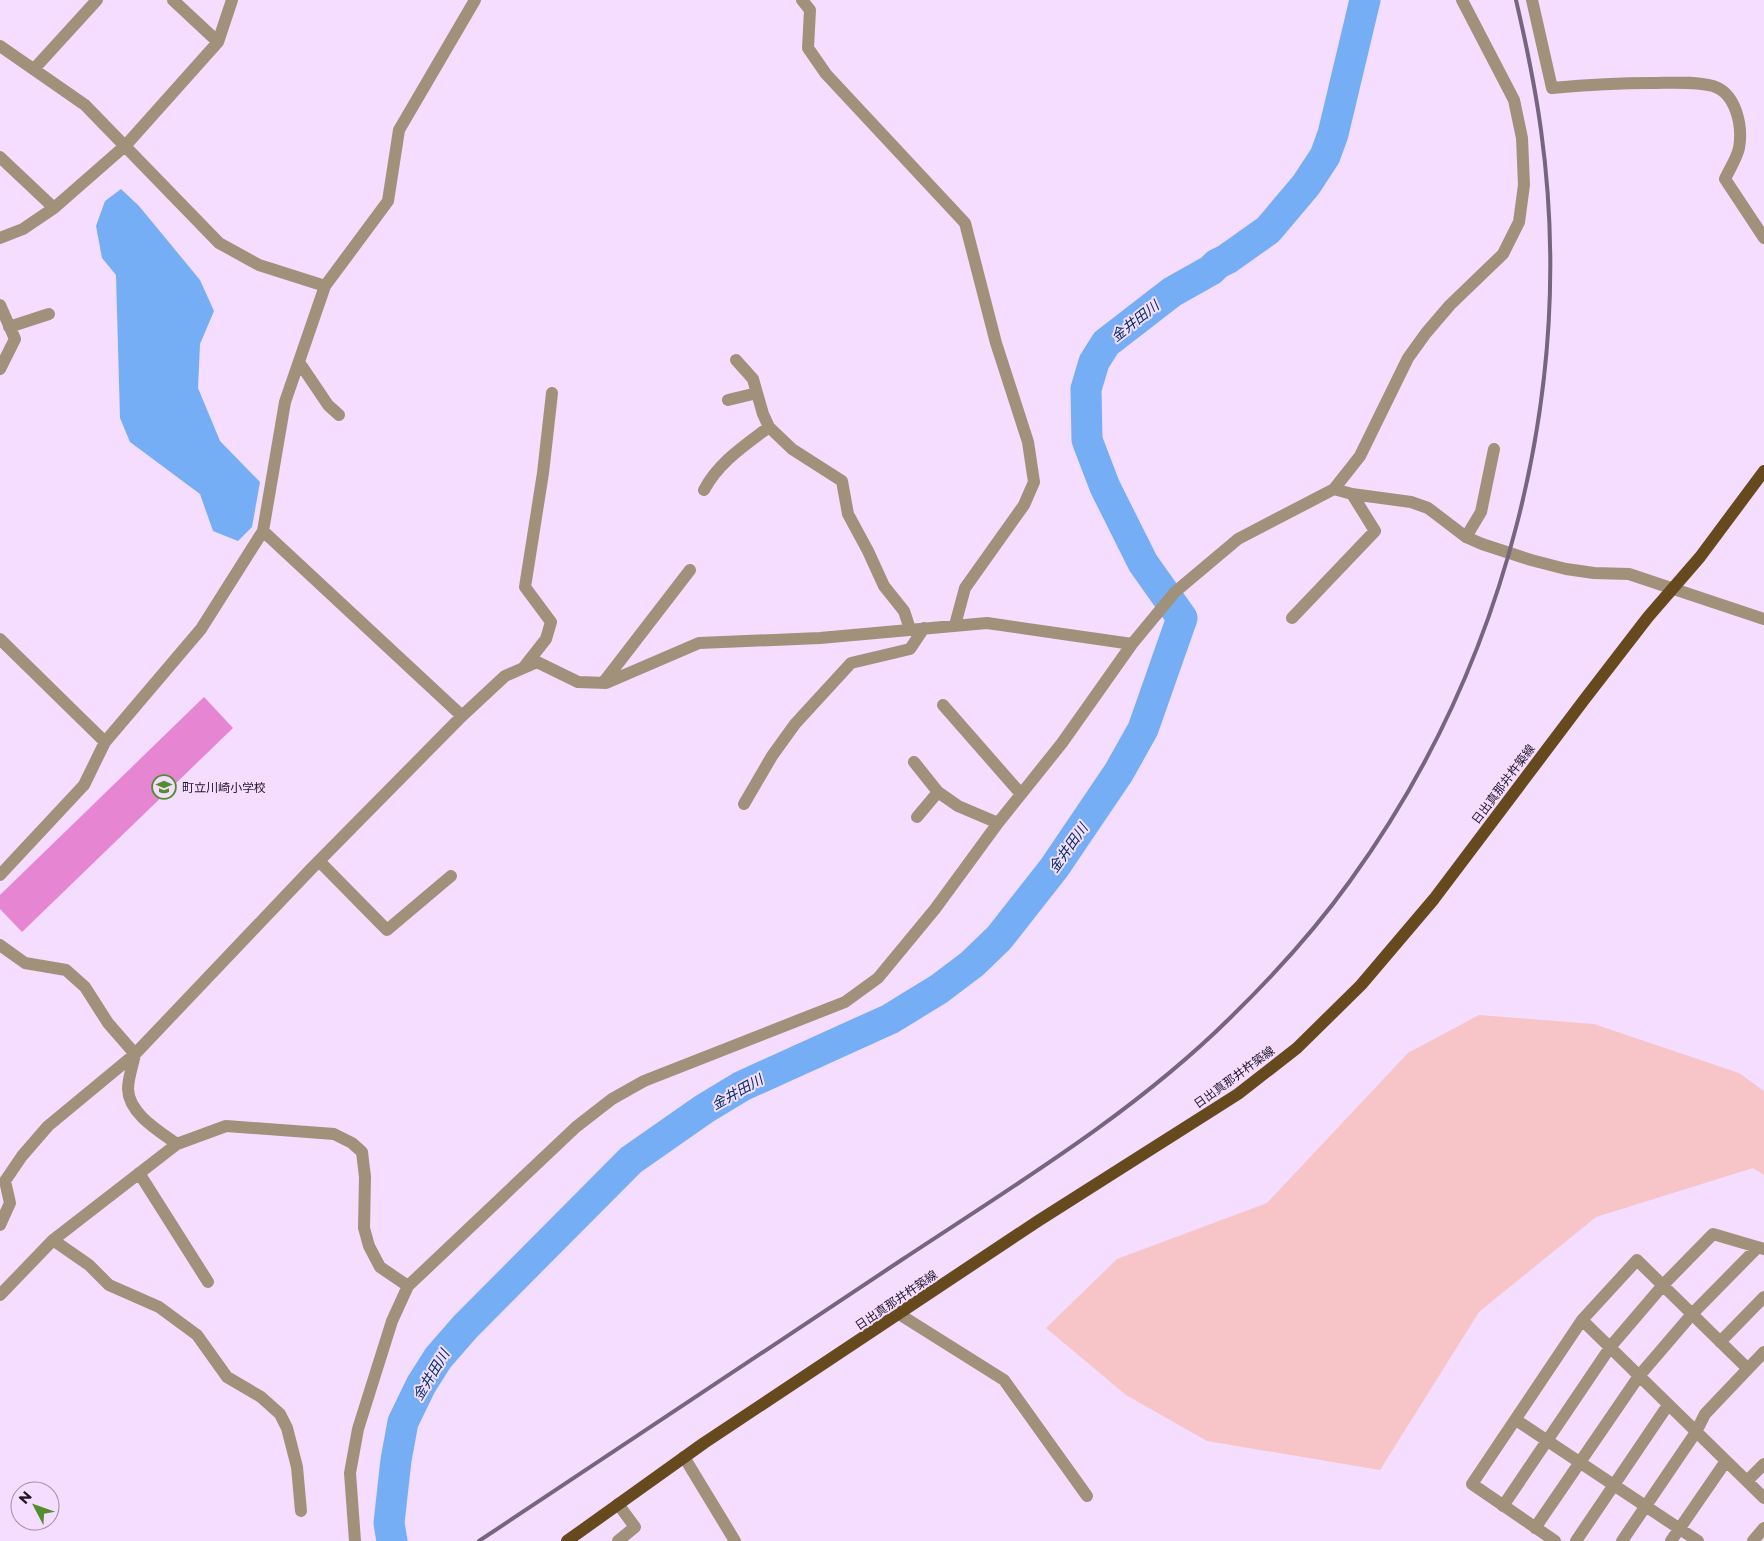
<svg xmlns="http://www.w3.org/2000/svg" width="1764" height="1541" font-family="Montserrat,'Noto Sans JP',sans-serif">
  <rect width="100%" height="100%" fill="#f4ddfe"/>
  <path fill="#f7c5c7" d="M1479,1015L1594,1024L1739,1073L1764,1091V1175L1753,1168L1596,1217L1479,1312L1380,1470L1207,1441L1126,1395L1046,1328L1117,1259L1267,1203L1408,1053Z"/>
  <path fill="#76aef6" d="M121,189L139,206L200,280L214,311L200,344L198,388L220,441L260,482L252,527L238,541L213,531L200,494L130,442L120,418L116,275L102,258L96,226L105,201Z"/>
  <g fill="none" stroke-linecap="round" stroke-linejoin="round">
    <path stroke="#76aef6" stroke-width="31" d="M392,1541L389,1523L396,1460L403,1422L421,1385L438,1358L465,1327L631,1160L704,1109L742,1086L890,1019L939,989L972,964L999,938L1054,868L1119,772L1143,729L1182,618L1143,563L1105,487L1087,440L1086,389L1094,362L1106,343L1172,292L1211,270L1217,264L1227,259L1268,230L1306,185L1325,156L1333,134L1365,0"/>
  </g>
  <path fill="#e686d2" d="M204,697L233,728L22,932L0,909V895Z"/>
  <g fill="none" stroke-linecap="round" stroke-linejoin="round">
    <path stroke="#a1917a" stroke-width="12" d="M173,0L218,42
      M802,0L810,10L808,48L826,74L965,223L996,343L1028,442L1034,482L1024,505L965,588L955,625
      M1532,0L1552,88C1585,85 1618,83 1651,83C1671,83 1694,81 1713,86C1736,93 1743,126 1739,148C1737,158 1729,170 1725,179L1764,238
      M0,46L85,105L219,243L259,265L325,286
      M34,69L97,0
      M0,157L54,208
      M0,238L23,229L54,208L126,145L218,42L232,0
      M0,305L15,339L0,369
      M9,327L49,314
      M736,360L753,379L763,414L769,427L792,449L842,481L848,514L868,551L884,586L904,611L910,629
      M299,362L328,405L339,415
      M728,400L757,393
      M1334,489L1352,494L1411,502L1428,508L1466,537L1482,544L1531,560L1566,569L1594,573L1629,574L1764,619
      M704,490C719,462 744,446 769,427
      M263,531L462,716
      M1466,537L1481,512L1494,449
      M1292,618L1375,531L1352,494
      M0,639L105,742
      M524,667L546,639L551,622L525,587L543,473L552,393
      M603,683L690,570
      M943,705L1021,794
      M914,762L938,792L958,806L998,823
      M744,804L772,756L795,724L851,663L910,649L924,628
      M917,817L938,792
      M319,861L387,930L451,876
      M0,875L84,785L105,742L201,629L263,531L285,402L325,286L388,201L399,130L475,0
      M0,945L25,963L66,970L85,987L108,1023L135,1054
      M135,1054C133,1065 128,1078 128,1089C129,1114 159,1131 177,1144L226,1126L334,1134L352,1143L362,1152L365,1177L364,1228L369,1246L380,1267L408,1286
      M139,1173L208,1282
      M0,1225L10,1203L5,1181L22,1156L48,1126L135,1054L311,869L462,716L505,676L537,662L578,682L606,683L699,643L820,638L987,623L1132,644
      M53,1240L89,1265L109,1285L159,1307L197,1335L227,1377L261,1397L280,1414L287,1428L297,1467L301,1511
      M0,1295L53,1240L177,1144
      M899,1314L1004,1380L1087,1496
      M1582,1320L1764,1498
      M1720,1342L1764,1297
      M1516,1420L1698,1541
      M684,1457L735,1541
      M1748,1480L1764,1464
      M618,1504L635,1527L618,1541
      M1503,1506L1611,1346L1664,1284L1713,1234L1764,1249
      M1535,1528L1639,1376L1693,1313L1758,1247
      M355,1541L350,1473L358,1429L392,1321L408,1286L576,1127L612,1099L644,1081L845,1002L878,978L935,909L998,823L1062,743L1132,644L1175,592L1238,539L1334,489L1360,456L1408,358L1426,333L1450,305L1503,254L1519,222L1524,185L1522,138L1514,100L1462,0
      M1555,1541L1472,1484L1582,1320L1637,1260L1747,1368
      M1576,1541L1668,1405
      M1622,1541L1696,1432L1705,1414L1764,1352
      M1671,1541L1726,1461
      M1753,1541L1764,1528"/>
    <path stroke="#664a1e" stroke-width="12" d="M567,1541L704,1443L1038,1221L1238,1094L1297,1048L1361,985L1434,899L1584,700L1648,617L1700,557L1764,471"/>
    <path stroke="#76657e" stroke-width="4" d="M479,1541C620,1447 761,1353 903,1259C1015,1185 1134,1113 1230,1018C1273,976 1315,930 1350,881C1505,667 1577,391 1541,130C1535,86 1526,43 1516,0"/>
  </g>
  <defs>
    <g id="school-ring" transform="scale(1.25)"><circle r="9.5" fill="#f4ddfe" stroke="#538e2c" stroke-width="1.5"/><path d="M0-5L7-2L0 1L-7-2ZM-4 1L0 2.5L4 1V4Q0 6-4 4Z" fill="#538e2c"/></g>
  </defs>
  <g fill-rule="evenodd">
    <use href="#school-ring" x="164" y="787"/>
  </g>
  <g text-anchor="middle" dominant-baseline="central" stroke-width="4" stroke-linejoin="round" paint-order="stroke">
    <g font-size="12" fill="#201326" stroke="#f4ddfe">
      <text transform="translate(1503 784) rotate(-53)">日出真那井杵築線</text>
      <text transform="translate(1234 1077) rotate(-36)">日出真那井杵築線</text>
      <text transform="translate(896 1300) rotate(-34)">日出真那井杵築線</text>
    </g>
    <g font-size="12" fill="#201326" stroke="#f4ddfe" text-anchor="start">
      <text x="182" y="787">町立川崎小学校</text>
    </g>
    <g font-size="14" font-style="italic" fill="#002f66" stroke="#f4ddfe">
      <text transform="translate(1135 321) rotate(-38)">金井田川</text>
      <text transform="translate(1068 848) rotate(-55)">金井田川</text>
      <text transform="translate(737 1092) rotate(-29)">金井田川</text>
      <text transform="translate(431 1375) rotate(-59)">金井田川</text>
    </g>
  </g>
  <g transform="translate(35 1506) rotate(311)"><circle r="24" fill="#f4ddfe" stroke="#9f8ca8"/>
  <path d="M0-4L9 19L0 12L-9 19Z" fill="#538e2c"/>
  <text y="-8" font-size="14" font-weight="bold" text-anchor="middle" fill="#201326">N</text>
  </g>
</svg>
